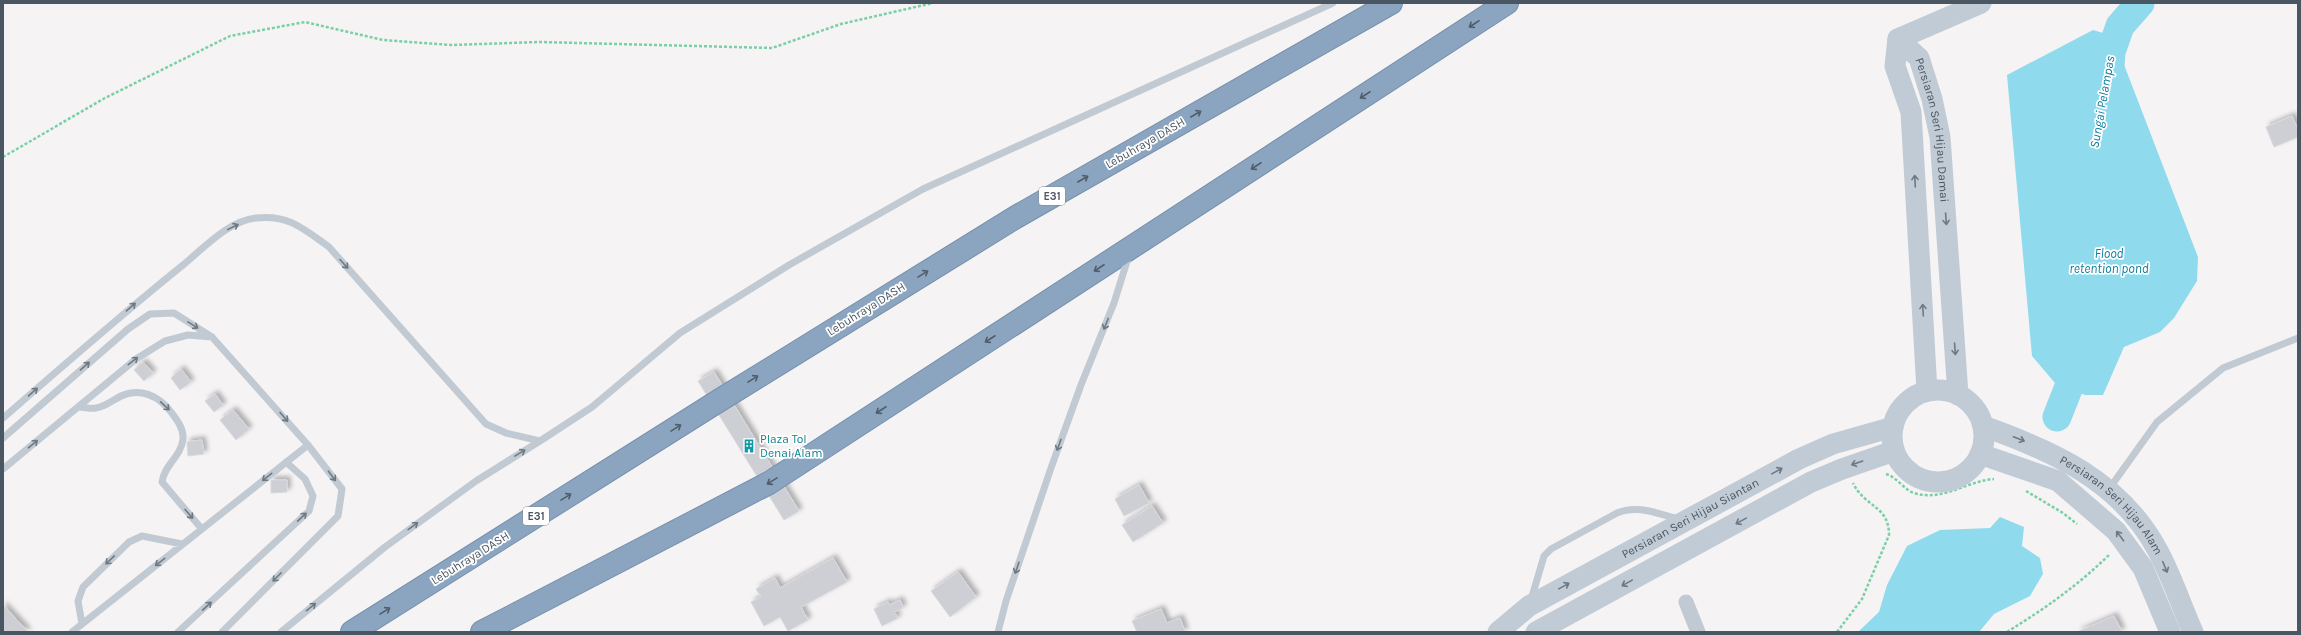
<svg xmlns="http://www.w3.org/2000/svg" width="2301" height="635" font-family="Karla,sans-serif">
  <defs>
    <filter id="shadow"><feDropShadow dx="3.5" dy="-3.5" stdDeviation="2" flood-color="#0004"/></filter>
  </defs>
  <rect width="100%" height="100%" fill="#f5f3f3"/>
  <path fill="#90daee" d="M2093,30L2113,36L2198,257L2197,281L2174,318L2160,332L2124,347L2103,395H2085L2055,383L2032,356L2007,75Z
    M2000,517L2024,527L2022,546L2040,558L2043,574L2030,596L1994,614L1979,632H1858L1879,612L1887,585L1907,546L1940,530L1990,528Z"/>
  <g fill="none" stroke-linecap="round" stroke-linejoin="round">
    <path stroke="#90daee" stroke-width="29" d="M2109,79L2111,52L2120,26L2140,3
      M2057,417L2083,351"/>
  </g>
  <path fill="#cdcfd5" stroke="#d7d9de" filter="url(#shadow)" d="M2292,116L2298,130V137L2274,147L2266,127Z
    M143,362L153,373L144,381L134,370Z
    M181,369L191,382L180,390L171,378Z
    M714,372L799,511L784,520L698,381Z
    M215,394L223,405L214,412L205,401Z
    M233,410L249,429L236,440L220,420Z
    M202,440L204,454L188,456L187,442Z
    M271,480H287V492L271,493Z
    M1139,485L1149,503L1124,516L1115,499Z
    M1152,506L1163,523L1133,542L1122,525Z
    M833,558L847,582L801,607L808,620L788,631L780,617L764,626L751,602L761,597L756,589L775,578L780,588Z
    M958,572L976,597L950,617L931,591Z
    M900,600L903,608L894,612L898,618L882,626L874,609L888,602L889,605Z
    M3,605L28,632H3Z
    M1161,609L1167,623L1180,618L1185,632H1137L1132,621Z
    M2114,616L2122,632H2077Z"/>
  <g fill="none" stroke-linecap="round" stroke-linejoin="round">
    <g stroke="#7690ad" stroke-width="24">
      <path id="highway" d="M352,632L720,400L1016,217L1391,3
        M482,632L769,483L1507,3"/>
    </g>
    <path stroke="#7ad0a6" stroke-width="2.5" stroke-dasharray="3 2" stroke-linecap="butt" d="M3,157L105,98L230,36L305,22L383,40L451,45L540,42L772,48L841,24L933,3
      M1886,474C1897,477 1904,490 1914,493C1943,502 1966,481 1994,479
      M2026,491L2063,513L2077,524
      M1837,632L1862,599L1889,535C1889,505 1865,508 1853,483
      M2007,632C2047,607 2076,587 2110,554"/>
    <path stroke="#c1cad2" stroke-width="7" d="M78,407C84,407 91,409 96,408C105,407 113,400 121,396C140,387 159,396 171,412C177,420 184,429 183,439C181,457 164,465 162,482L201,528
      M3,418C63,366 122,314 183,265C204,248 228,221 256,218C288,214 304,229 329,247L486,424L506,433L540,441L592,407L680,333L789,265L923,189L1333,3
      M3,438L128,329L150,314L174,313L212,337L308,445L342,489L338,516L222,632
      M3,469L136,359L165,341L188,335L212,337
      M2109,489L2157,422L2223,368L2298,338
      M1531,600L1544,556L1551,549L1617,513C1638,504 1658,514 1679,519
      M82,624L78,601L83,587L129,542L142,536L182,544
      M72,632L308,445
      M178,632L309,511L313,496L305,479L286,462
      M281,632L385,547L476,481L540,441
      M998,632L1006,601L1051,468L1081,385L1114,303L1129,255"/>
    <path stroke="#c1cad2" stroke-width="15" d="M1686,602L1698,632"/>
    <g stroke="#c1cbd6" stroke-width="21">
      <path id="s1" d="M1898,39L1919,58L1932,99L1940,137L1958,395"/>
      <path d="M1898,39L1895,66L1911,112L1927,391"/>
      <path d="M1898,39L1981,3"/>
      <circle cx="1938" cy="436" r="46"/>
      <path id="s2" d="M1983,426C2053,451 2121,481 2158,551C2172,577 2181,605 2193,632"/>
      <path d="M1980,454L2058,481L2116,531L2143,568L2170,632"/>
      <path id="s3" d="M1498,632L1529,606L1799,459L1833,444L1893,427"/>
      <path d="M1536,632L1811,482L1842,469L1894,451"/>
    </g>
    <use href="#highway" stroke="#8ba5c1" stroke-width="22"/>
  </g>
  <defs><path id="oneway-shaft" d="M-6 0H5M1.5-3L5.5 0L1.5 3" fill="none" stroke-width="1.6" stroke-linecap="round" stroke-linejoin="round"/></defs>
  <g stroke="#505e6b">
    <use href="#oneway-shaft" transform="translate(1474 24) rotate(147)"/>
    <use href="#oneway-shaft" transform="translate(1365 95) rotate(147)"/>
    <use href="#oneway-shaft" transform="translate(1196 114) rotate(-30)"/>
    <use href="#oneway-shaft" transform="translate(1256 166) rotate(147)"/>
    <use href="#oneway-shaft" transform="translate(1083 179) rotate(-30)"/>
    <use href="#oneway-shaft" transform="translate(1099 268) rotate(147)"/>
    <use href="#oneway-shaft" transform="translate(923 274) rotate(-32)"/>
    <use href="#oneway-shaft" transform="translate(990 339) rotate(147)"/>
    <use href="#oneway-shaft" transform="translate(753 379) rotate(-32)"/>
    <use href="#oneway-shaft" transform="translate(881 410) rotate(147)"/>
    <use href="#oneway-shaft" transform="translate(676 428) rotate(-32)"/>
    <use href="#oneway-shaft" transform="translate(772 481) rotate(148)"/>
    <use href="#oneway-shaft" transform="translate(566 497) rotate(-32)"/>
    <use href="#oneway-shaft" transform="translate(385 611) rotate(-32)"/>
  </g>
  <g stroke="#6e7984">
    <use href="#oneway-shaft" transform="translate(1915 181) rotate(-93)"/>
    <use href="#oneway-shaft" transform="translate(1946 219) rotate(86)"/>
    <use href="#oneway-shaft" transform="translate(1923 310) rotate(-93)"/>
    <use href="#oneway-shaft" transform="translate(1955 349) rotate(86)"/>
    <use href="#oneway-shaft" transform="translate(2019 439) rotate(21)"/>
    <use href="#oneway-shaft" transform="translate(1857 463) rotate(161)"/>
    <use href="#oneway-shaft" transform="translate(1777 471) rotate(-29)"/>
    <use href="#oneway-shaft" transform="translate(1741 521) rotate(151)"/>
    <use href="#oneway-shaft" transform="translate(2120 536) rotate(-127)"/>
    <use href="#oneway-shaft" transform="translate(2165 567) rotate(67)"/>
    <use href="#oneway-shaft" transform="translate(1627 583) rotate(151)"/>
    <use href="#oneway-shaft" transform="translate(1564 586) rotate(-29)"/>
  </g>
  <g stroke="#6e7983">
    <use href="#oneway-shaft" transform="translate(233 227) rotate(-26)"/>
    <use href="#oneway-shaft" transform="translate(344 264) rotate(48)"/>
    <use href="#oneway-shaft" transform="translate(131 307) rotate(-41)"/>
    <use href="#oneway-shaft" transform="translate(1106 324) rotate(112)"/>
    <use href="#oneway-shaft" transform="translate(193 325) rotate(32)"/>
    <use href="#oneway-shaft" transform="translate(133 361) rotate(-38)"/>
    <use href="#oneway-shaft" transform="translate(85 366) rotate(-41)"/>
    <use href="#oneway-shaft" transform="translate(33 392) rotate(-41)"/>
    <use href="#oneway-shaft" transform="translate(165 406) rotate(43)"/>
    <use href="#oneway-shaft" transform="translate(284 417) rotate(49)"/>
    <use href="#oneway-shaft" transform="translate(33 444) rotate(-40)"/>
    <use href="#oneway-shaft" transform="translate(1059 445) rotate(109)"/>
    <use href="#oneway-shaft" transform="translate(520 453) rotate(-31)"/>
    <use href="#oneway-shaft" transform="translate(332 476) rotate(53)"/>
    <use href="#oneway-shaft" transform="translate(267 477) rotate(142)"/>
    <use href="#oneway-shaft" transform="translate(189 514) rotate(49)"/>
    <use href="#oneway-shaft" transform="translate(302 517) rotate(-43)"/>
    <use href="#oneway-shaft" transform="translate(413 526) rotate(-36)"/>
    <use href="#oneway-shaft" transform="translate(110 560) rotate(136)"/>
    <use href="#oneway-shaft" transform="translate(160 562) rotate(142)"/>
    <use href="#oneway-shaft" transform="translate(1017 568) rotate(109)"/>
    <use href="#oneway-shaft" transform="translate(277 577) rotate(135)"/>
    <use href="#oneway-shaft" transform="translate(207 606) rotate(-43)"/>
    <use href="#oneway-shaft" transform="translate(311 607) rotate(-39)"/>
  </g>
  <defs>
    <g id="building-bare" transform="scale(1.08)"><path d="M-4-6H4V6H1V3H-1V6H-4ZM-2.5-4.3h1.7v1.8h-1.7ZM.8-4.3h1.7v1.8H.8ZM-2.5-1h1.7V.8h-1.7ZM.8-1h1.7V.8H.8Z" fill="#0f9aa8" stroke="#fff" stroke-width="2.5" paint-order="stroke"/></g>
  </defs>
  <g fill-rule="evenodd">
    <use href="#building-bare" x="749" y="446"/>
  </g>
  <g text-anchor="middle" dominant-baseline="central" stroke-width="3.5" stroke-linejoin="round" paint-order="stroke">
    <g fill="#fff" stroke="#808990" stroke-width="1">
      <rect x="1039" y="187" width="26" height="18" rx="3"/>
      <rect x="523" y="507" width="26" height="18" rx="3"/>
    </g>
    <g font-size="11" font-weight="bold" fill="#4a5661">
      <text x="1052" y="196">E31</text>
      <text x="536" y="516">E31</text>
    </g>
    <g font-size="12" fill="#4a5661" stroke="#fff">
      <text stroke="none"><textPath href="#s1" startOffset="102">Persiaran Seri Hijau Damai</textPath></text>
      <text transform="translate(1145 143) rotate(-30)">Lebuhraya DASH</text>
      <text transform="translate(866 309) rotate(-32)">Lebuhraya DASH</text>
      <text stroke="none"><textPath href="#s2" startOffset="154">Persiaran Seri Hijau Alam</textPath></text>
      <text stroke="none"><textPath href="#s3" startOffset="224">Persiaran Seri Hijau Siantan</textPath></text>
      <text transform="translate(470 558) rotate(-32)">Lebuhraya DASH</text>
    </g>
    <g font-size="12" fill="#0d838f" stroke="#fff" text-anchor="start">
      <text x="760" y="439">Plaza Tol<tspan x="760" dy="14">Denai Alam</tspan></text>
    </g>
    <g font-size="13" font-style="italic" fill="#0c7c9b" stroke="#fff">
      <text transform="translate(2102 102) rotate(-80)">Sungai Pelampas</text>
      <text x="2109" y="253">Flood<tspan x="2109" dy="15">retention pond</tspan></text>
    </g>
  </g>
  <rect width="2301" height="635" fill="none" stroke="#4a5661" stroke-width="8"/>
</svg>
